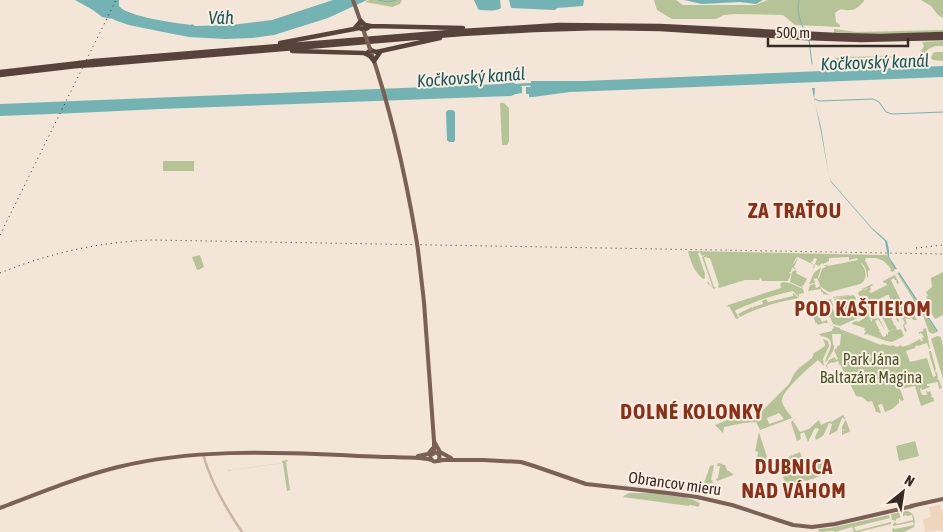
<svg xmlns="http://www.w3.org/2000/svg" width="943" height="532" font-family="'Asap Condensed',sans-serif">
  <rect width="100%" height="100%" fill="#f3e5d7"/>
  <path fill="#b6c396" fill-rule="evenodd" d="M369,0H402L400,4L392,7L365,2Z
    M654,0H676L683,5H755L768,0H864V1C861,5 856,10 850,10C842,11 843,6 835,13L836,22L840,25V27L795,25L783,15L734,14L724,15L716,19H672L657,10Z
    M921,0H943V18L938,15L931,6Z
    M834,29L857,32L943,30V32L891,34L834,33Z
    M943,41V46C935,46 930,46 925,53L926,56L923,60H920L921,52L924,46L922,42Z
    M936,52H943V61L933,60L931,58L933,53Z
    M897,56V58L891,60L847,62L842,61L822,62V61L843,57Z
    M500,103H504L509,108V141L507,145H502Z
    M163,161H194V171H163Z
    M688,251L881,255H887L895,269L893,272L890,271L891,269C883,258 879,258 866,258L865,260L870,270L868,271V278L867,277C867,271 865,265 860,262C865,268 868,275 863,282L860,284L830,292L827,291L820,286L822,290L829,295L823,294V292H821V289L808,291L810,285L815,284L816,288L819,287L820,285L817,278L814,279L815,283L809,284L814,273L820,268H821L818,278H819L822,269L827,266H823L827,265L828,266L858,260L857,258L849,260V257L829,258V261L823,264L822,263L819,266L815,264L817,259L814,258L812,262H810L815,265L814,268H813L814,265L798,257L796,258L792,266L797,259L798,258L794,267L796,269H794L792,267L791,272H789L791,274L788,281H762L761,278L758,279H760L759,280H745L719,288L718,286L719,285L710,258H707V257H705L704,258L714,287H716L714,289L707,283L708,281L710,285L713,288L702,257L707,254L702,256L700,252L698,253L705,274V278L703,279C694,271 691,263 688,251Z
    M200,255L204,267L198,270H197L192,257Z
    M795,270L797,271L796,273L807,279L803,286L801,285L803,288L790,282L792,272Z
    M943,272V315L935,319L926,305L929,302L926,297L928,296L926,292L932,287L931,278Z
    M897,273H898L937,332L933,334L929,332L923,315Z
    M895,275L899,283L897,284L896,281L897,280H895L894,278L891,280L907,313L911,312V309L917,320H913L912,318L909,319L905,318L907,324L904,325L907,331L905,332L903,325L905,323L898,310L894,312L899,321H900L898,322L893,312L889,314L892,319L891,320H892L894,324L893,325H895L897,330L901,329L904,336L892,342L887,341H886L867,334L866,335L864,334L866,331L864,330L865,328L852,324L853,322L857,321L858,322L865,318L864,316L863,315L864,314L861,310L856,313L859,317L862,316L840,326L833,324L830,317L828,316L826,317L824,315L820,318L822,322L827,320L828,323H824L818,325L816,322V324L808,302L831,299L833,305L832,307L834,313L837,311L836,308L839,306L840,308L845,306L842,301L838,303L839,305L836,307V306L834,299L848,296L833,298V297L849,295V296L854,295L856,299L854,301L856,300V301L851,304L852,307L869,299L867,296L862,299L861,297L865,296L864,295L860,297L858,293L860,291L856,292L867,289V288L862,290V289L872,284L873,285L870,287L871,290L869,291L871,293L887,285L886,283H884L883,281ZM887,295H889L890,299L884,304L887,312L890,313L881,317H882L889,331L896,328L888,332V335L886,333V336L883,337L880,332H878L880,331L875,321L878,319L886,332L879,318L872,319V322L870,319L877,316L874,309L872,310L870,306L868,307L867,306L870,304L869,302L870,304Z
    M783,282L790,283L803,289L804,293L799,294V297L793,291C773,295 755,301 736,310L735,311L739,318L736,319L729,306L727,307L728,305L781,288L780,284Z
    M793,293L799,298C778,302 759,307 740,317L738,314L752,307L753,309V307L763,304L762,301L766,299L768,302L793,296Z
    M830,325L840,328V329L881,345L882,344L891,346L893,345L897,347L901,345L902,347L909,345L920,339L921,341H923L922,338L924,337L921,333L919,334V332L923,331V329L926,328L930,349H929L927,343L918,346L916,345L915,348L906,351L910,362L927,358L933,377L936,376L930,357L929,351H931L936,369L935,371L937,373L938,377L937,379L939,380L942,388L939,389L938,382L927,384V386H930V387L922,390V388L920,389L922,395H927L926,390L928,392L930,391L932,396L930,397H933L934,401L921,406L915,386L900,389L904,400L901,401L900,399H899V403L892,409L885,412L882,404L878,405L881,413H879L878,412H876L872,401L868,402L862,397L856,396L844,371L838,372L843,370L840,364L838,365L839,363L838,361L833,363L832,362L827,365L828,369L826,366L829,360L835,357L836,360L838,359L834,350L837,348V346L840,345L841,334H832L833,345H834C835,351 829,356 827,361L825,362C828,351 839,339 821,336L819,334L832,331V329L834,328L833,326H831Z
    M937,336L941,337L943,347V379L931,339Z
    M823,339L828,341L829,346L823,359L824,366L818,360C810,367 781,391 782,401C783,407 789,413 792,418L760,430L756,422L743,423L724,427L723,433L715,425L727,420L735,417C739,419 748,419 753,416C758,413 757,410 764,409L789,384L794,374L799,368L812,358L814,353L819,350L825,346V344ZM779,413L784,419L769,424L767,418Z
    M843,415C847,420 848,427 850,431L849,432L842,435V431L847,429L842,430V427L846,419L842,418L837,431L829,435L832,424L829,423L823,436L816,440L815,437L819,429L815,428L808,442L804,432L800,434L801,439L797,441L791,422L798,417L793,421L800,432L809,429L819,420L821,425L830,421L831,422Z
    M759,432L767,457L766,458L767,461L756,465L758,452L755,451Z
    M915,441L919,456L899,461L896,446Z
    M800,452L805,467L825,460L826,474L806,481L805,480L793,484L792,486L788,488L783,477L793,473L788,457Z
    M287,460L288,461L286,462L290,490L287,491L283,463L224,471L282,463V461Z
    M718,463L725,465L727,470L733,474V475L717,481L716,479L718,478L720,466H717Z
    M714,465L711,480H713L712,482H715L705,485L704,483L710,466Z
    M629,493C652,493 679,492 700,503L699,506L697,507L696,506L689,505V506L623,497L625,495Z
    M906,511C914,511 916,520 914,527L904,532H893L892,530L893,528L895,529L914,525L913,522L893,526V524L895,522L897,524L913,520L912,515L907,516L906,515L896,519V521L892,520L891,514Z
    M889,515L890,518L854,527L856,531L891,522V524L858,532H851L854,531L852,527L835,532L834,531L819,532L818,529L830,528Z"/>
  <path fill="#edd6bd" d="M940,505L943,514V532L940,530L925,532L923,519L931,517L929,507Z"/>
  <path fill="#74b3b3" d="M75,0H119V6C128,17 176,23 191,25L192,24L195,26L231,25L272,20L333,0H367L328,18L274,35L252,38L225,39L189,37L158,31L129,25L117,21L113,19L102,17L93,10Z
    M474,0H500L501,8C495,12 487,10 480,10L478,9Z
    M509,0H584L583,6L557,8L555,10L511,8Z
    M684,0H763L756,4L740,2L702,4Z
    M943,66V77L570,92L533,97H529V94H526V87H531L529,83H531V81H584Z
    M512,82L516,84H520V86L522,87V93L516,94L511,96L160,109L76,113L0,116V104L502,84Z
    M812,88H815L814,99L821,127L829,176L831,181L872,228L887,241L889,250V257L897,269H895L888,257L885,241L872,229L831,182L829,176L820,127Z
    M448,110H453L455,112V140L454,142H449L447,140L446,112Z
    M899,272L938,331L937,332L898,273Z"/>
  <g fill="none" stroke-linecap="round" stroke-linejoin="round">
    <path stroke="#74b3b3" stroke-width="1" d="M378,0L388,2L396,0
      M799,0C796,11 800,21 805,32
      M809,40L812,64
      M815,99L819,101L873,99L879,102L886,112L892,114L943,112"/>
    <path stroke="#74b3b3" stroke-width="2.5" d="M518,85L533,84"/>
    <path stroke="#ccb4a3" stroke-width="2.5" d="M203,454C210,480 227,510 242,532"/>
    <path stroke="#7a6055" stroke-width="4" d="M353,0L364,31
      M370,49C391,110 405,173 416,237
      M418,250L424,302L434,441V449L433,454
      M435,443L440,452L451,458
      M430.5 457a4.5 4.5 0 1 1 9 0a4.5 4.5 0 1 1-9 0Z
      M418,456L428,454L433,448
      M438,461L443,460H483L521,462L534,466L586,484L668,493L697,497L732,505L793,525L812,527L835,524L913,506
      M911,506L943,499
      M0,508C39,493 78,477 118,467C192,449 267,452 341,455C359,456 377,457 394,457C407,458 420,457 432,460"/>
    <path stroke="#58433c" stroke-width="4.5" d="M354,29L361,21L365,25L371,26L463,28
      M280,43L354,29L359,28L364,30L369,27
      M292,51L364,53L370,56L374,61L381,51
      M368,52L371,50L376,52L381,51L440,38
      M94,61L462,31L559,25L660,26L836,35L881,36L943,34
      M93,65L462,34L534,30L600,28L660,29L805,38L861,40L943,38
      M0,72L79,63
      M0,75L77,66"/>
    <path stroke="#362a25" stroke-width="1" stroke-dasharray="1 4" stroke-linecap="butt" d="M0,235L116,0
      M916,248L943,245
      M0,273C49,253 99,242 152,240L943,254"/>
    <path stroke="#7a6055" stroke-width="4" d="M364,32L370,49
      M416,237L418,250"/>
    <path stroke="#58433c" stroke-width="4.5" d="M79,63L94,61
      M77,66L93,65"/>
  </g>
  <g text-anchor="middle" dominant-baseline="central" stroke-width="4" stroke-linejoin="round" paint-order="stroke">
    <g font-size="16" fill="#475727" stroke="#fbefe4">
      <text x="871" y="359">Park Jána<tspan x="871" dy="18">Baltazára Magina</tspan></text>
    </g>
    <g font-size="16" fill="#362a25" stroke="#fbefe4">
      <text transform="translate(675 483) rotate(8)">Obrancov mieru</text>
    </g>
    <g font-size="18" font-style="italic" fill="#17595b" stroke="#fbefe4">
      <text x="221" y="17">Váh</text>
      <text transform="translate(875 62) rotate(-2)">Kočkovský kanál</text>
      <text transform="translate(471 77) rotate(-4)">Kočkovský kanál</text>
    </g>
    <g font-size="21" font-weight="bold" letter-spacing="1" fill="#8c2f17" stroke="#fbefe4">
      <text x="795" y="210">ZA TRAŤOU</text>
      <text x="863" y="308">POD KAŠTIEĽOM</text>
      <text x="692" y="411">DOLNÉ KOLONKY</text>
      <text x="794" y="466">DUBNICA<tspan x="794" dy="24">NAD VÁHOM</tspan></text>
    </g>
  </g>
  <g transform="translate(903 492) rotate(30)" stroke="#fbefe4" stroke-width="4" paint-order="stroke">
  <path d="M0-4L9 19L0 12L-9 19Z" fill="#362a25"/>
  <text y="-8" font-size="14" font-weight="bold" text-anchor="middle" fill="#362a25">N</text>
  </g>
  <path d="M768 38v8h140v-8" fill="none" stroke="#362a25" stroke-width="2.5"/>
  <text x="776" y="38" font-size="15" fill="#362a25" stroke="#fbefe4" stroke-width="4" paint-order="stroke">500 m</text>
</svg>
